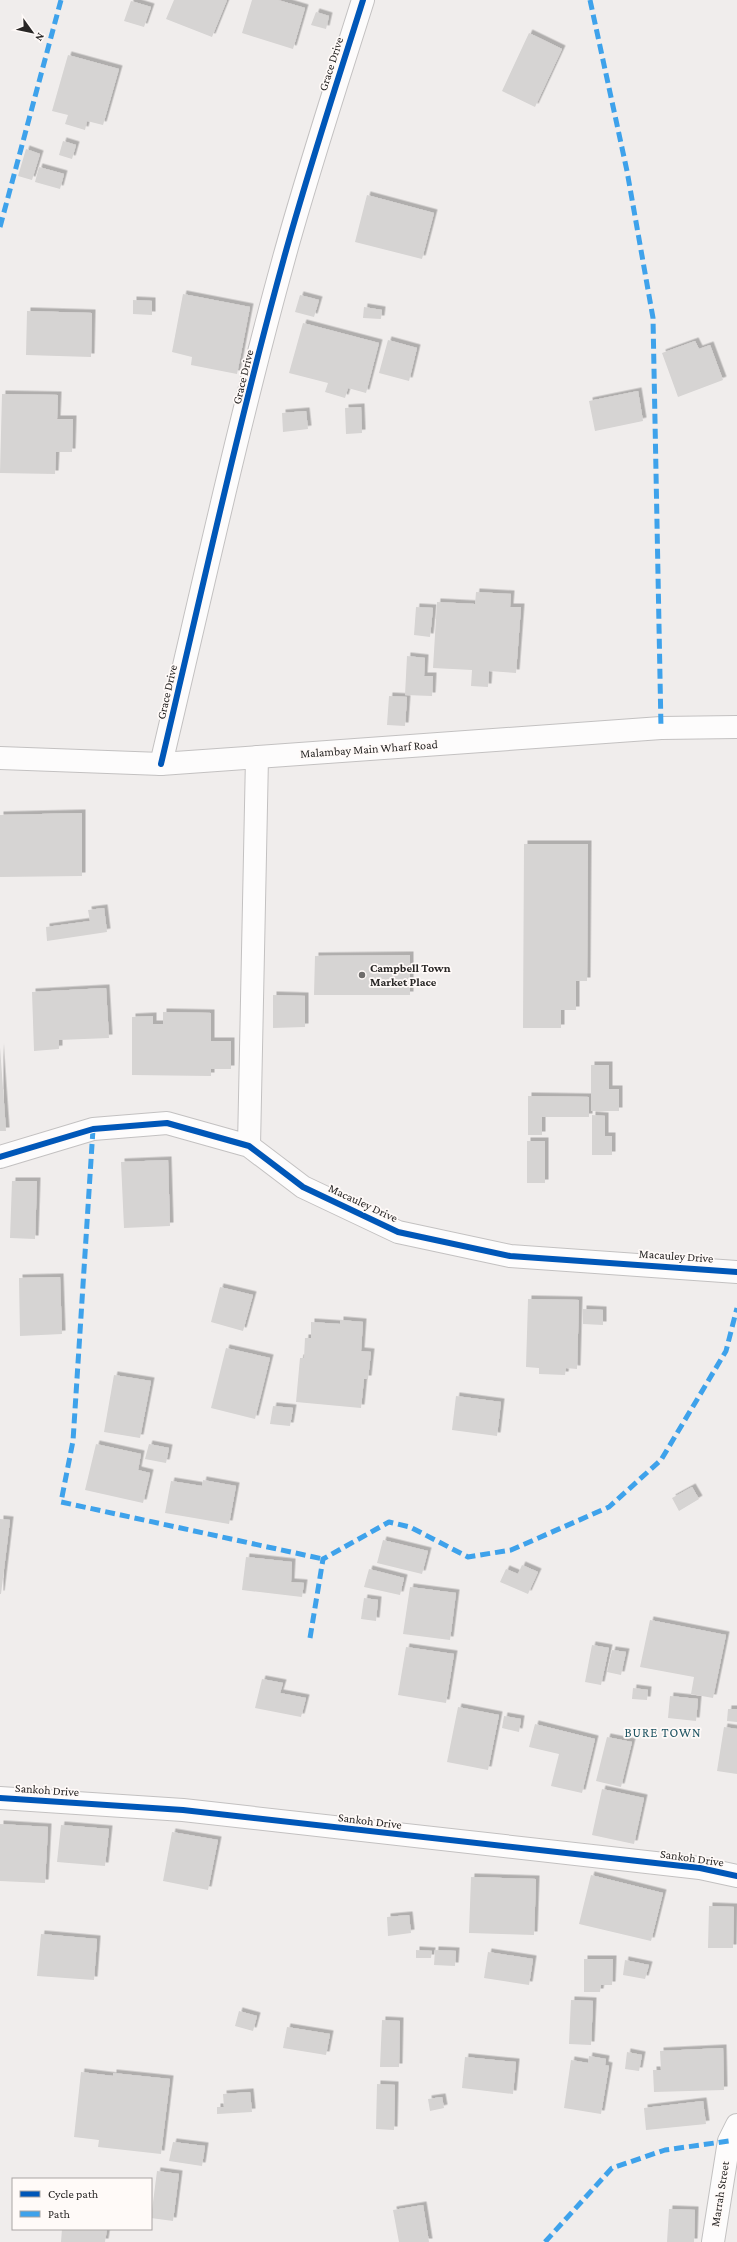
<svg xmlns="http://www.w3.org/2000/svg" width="737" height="2242" font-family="'Crimson Pro',serif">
  <defs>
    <filter id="shadow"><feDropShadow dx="3.5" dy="-3.5" stdDeviation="0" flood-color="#0004"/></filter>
  </defs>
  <rect width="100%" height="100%" fill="#f0edec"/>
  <path fill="#d6d4d3" filter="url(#shadow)" d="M174,0H227L212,37L166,19Z
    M252,0H278L305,8L293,49L242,33Z
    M131,1L151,7L144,27L124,21Z
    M316,12L329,16L326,29L311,25Z
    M529,33L562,49L535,107L502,91Z
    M68,55L119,69L103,125L87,121L85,130L65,124L68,115L52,111Z
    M63,141L76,145L72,159L59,155Z
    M26,149L40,154L32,180L18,176Z
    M39,167L64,174L60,189L35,182Z
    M367,195L434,213L422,259L355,242Z
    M183,294L250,307L237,374L191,365L192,357L172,352Z
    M300,295L319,300L314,317L295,312Z
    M133,300L152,301V315L133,314Z
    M364,307L382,310L381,319L363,318Z
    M27,311L92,313L91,357L26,355Z
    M303,323L379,343L366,393L348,388L345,398L325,392L328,383L289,373Z
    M388,340L417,348L409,381L379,373Z
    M695,341L699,349L710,345L723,380L678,397L662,353Z
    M638,391L643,421L595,431L589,401Z
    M2,394L58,395L57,419H73L72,452H56L55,474L0,473Z
    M361,407L362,433L346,434L345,408Z
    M306,411L308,429L283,432L282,413Z
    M476,592L511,594L510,607H521L516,673L489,671L488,687L471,686L472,670L433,668L437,602L475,604Z
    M416,607L433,608L430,637L414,635Z
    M407,656L425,658L424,676H433L432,696L405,695Z
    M389,696L407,697L405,726L387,725Z
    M82,813V876L0,877V815Z
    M524,844H588L587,981H576V1010H561V1028H523Z
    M104,908L107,932L47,941L46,927L90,921L88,910Z
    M410,955V995H314L315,956Z
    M106,988L109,1038L59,1040V1049L34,1051L32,992Z
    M273,995L305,996V1027L273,1028Z
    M163,1012L211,1013V1041H231V1069H211V1076L132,1075V1017L153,1016V1024H163Z
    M0,1047L6,1131H0Z
    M591,1065H609V1089H619V1111H591Z
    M528,1096L589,1097V1117H542V1135H528Z
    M592,1115L605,1116V1136H612V1155H592Z
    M527,1141H545V1183H527Z
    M168,1160L170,1226L124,1228L121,1162Z
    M12,1181H37L35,1239L10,1238Z
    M60,1277L62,1334L20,1336L19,1278Z
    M220,1287L253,1295L243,1331L211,1322Z
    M528,1299L579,1300L577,1369L566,1368L565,1375L539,1374V1368L526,1367Z
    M583,1309L603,1310V1325L583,1324Z
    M340,1320L363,1322L361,1351L371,1352L368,1379H364L361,1408L296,1402L300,1358H304L305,1338H311V1322L340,1324Z
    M226,1348L270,1358L255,1419L211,1408Z
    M114,1375L151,1381L140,1438L104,1432Z
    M456,1396L501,1402L497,1436L452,1430Z
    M273,1406L293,1408L290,1426L270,1424Z
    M96,1444L141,1454L138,1470L150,1473L143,1503L85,1490Z
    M149,1444L169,1448L166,1463L145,1459Z
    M203,1480L236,1486L229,1524L165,1513L171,1481L202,1486Z
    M692,1487L699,1499L679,1511L672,1498Z
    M0,1519L10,1520L1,1594H0Z
    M383,1540L428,1551L422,1574L377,1563Z
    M246,1557L292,1562L291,1582L304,1583L302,1597L242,1590Z
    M522,1565L538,1572L528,1594L500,1582L506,1569L518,1574Z
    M369,1569L404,1578L400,1595L364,1587Z
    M410,1587L456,1593L450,1640L403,1634Z
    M364,1598L378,1600L376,1621L361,1619Z
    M650,1620L726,1635L713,1698L691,1694L694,1677L640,1667Z
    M592,1645L609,1648L601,1685L585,1682Z
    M406,1647L454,1654L446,1703L398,1695Z
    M612,1650L626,1652L621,1675L607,1672Z
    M262,1679L283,1683L280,1693L306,1698L301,1717L255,1708Z
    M633,1688L648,1690L647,1700L632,1699Z
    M670,1696L698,1699L696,1721L668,1718Z
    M458,1707L499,1715L488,1770L447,1762Z
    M728,1709H737V1722L727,1721Z
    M504,1716L521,1719L519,1732L502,1728Z
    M535,1724L595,1739L582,1793L551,1786L559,1754L529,1747Z
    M724,1727L737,1729V1774L717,1771Z
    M607,1737L632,1742L621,1787L596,1781Z
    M602,1789L644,1798L634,1844L592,1835Z
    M0,1824L48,1827L45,1883L0,1881Z
    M61,1825L109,1829L105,1866L57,1862Z
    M172,1832L218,1840L208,1890L163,1881Z
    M591,1875L663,1893L651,1941L579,1924Z
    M471,1877L536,1879L534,1935L469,1933Z
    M709,1906L734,1907L733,1948H708Z
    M409,1915L411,1933L388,1936L387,1917Z
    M41,1934L97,1939L94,1980L37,1976Z
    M416,1950L432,1951L431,1958H416Z
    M435,1950L456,1951L455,1966L434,1965Z
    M488,1952L533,1959L529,1985L484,1978Z
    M584,1959H613L612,1985H601L600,1992H584Z
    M625,1960L649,1965L645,1979L623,1975Z
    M571,2000L593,2001L591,2045L569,2044Z
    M239,2011L257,2016L253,2031L235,2026Z
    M382,2020L400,2021L399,2067H380Z
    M287,2027L330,2034L326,2055L283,2048Z
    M723,2048L724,2090L654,2092L653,2070H661L660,2051Z
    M627,2052L642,2055L639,2071L625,2069Z
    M589,2056L606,2059L605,2065L609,2066L601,2114L564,2108L571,2060L588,2063Z
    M465,2057L516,2062L513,2094L462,2088Z
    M81,2072L113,2076V2073L170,2079L161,2154L98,2147L99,2140L74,2137Z
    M377,2084L395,2085L394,2130L376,2129Z
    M250,2092L252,2112L217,2114V2107H224L223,2094Z
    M442,2097L444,2108L430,2111L428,2099Z
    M703,2101L706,2124L646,2130L644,2108Z
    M173,2142L205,2146L202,2166L169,2161Z
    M157,2171L179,2174L173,2221L151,2218Z
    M423,2205L429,2242H399L393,2210Z
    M669,2209L695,2210L694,2242H667Z
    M62,2229H107L105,2242H61Z"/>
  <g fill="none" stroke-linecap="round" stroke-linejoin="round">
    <g stroke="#c3c1c1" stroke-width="24">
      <path id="minor" d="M161,764C201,595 238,425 284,258C308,171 336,86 363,0
        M249,1146L257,757
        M0,1157L93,1129L167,1123L249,1146L303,1187L398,1232L510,1256L737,1272
        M0,1798L183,1810L700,1868L737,1876
        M713,2242L729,2141L737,2125"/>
    </g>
    <g stroke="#c3c1c1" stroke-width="24">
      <path id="tertiary" d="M0,758L161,764L661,728L737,727"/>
    </g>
    <use href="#minor" stroke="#fdfcfc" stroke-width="22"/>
    <use href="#tertiary" stroke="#fdfcfc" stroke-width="22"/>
    <path stroke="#3ea2eb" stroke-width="5" stroke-dasharray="10 5" stroke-linecap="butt" d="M590,0L627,171L653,318L661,728
      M0,227L61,0
      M93,1129L73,1441L61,1502L323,1559
      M310,1638L323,1559L389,1522L410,1527L468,1557L511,1550L609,1507L661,1460L726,1351L737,1308
      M545,2242L612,2168L665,2150L729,2141"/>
    <g stroke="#fffaf8" stroke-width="8">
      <path id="cycleway" d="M161,764C201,595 238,425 284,258C308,171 336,86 363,0
        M0,1157L93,1129L167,1123L249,1146L303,1187L398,1232L510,1256L737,1272
        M0,1798L183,1810L700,1868L737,1876"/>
    </g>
    <use href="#cycleway" stroke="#0057b8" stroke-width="6"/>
  </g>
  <circle fill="#6e6c6b" stroke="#fffaf8" stroke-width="1.5" cx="362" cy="975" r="4"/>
  <g text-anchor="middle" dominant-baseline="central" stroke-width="3.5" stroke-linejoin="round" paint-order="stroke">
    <g font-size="12" fill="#282625" stroke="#fffaf8">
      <text transform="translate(331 64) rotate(-72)">Grace Drive</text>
      <text transform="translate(243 377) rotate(-76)">Grace Drive</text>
      <text transform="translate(167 692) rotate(-77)">Grace Drive</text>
      <text transform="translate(369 749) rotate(-4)">Malambay Main Wharf Road</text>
      <text transform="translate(363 1203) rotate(25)">Macauley Drive</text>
      <text transform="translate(676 1256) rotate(4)">Macauley Drive</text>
      <text transform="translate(47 1790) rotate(4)">Sankoh Drive</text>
      <text transform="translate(370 1821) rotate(7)">Sankoh Drive</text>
      <text transform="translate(692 1858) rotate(8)">Sankoh Drive</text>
      <text transform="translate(720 2194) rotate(-81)">Marrah Street</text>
    </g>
    <g font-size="12" font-weight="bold" fill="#282625" stroke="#fffaf8" text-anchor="start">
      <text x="370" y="968">Campbell Town<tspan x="370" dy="14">Market Place</tspan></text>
    </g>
    <g font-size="13" letter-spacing="1" fill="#205563" stroke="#fffaf8">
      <text x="663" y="1732">BURE TOWN</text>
    </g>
  </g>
  <rect x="12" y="2178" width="140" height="52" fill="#fffaf8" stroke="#a9a5a4"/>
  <rect x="20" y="2191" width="20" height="6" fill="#0057b8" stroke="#a9a5a4"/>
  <text x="48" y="2198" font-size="12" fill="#282625">Cycle path</text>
  <rect x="20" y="2211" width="20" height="6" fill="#3ea2eb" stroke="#a9a5a4"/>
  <text x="48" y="2218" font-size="12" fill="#282625">Path</text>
  <g transform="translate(32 32) rotate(123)" stroke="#fffaf8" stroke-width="3" paint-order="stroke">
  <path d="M0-3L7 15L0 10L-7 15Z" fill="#282625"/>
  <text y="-6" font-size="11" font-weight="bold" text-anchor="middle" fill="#282625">N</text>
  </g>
</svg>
